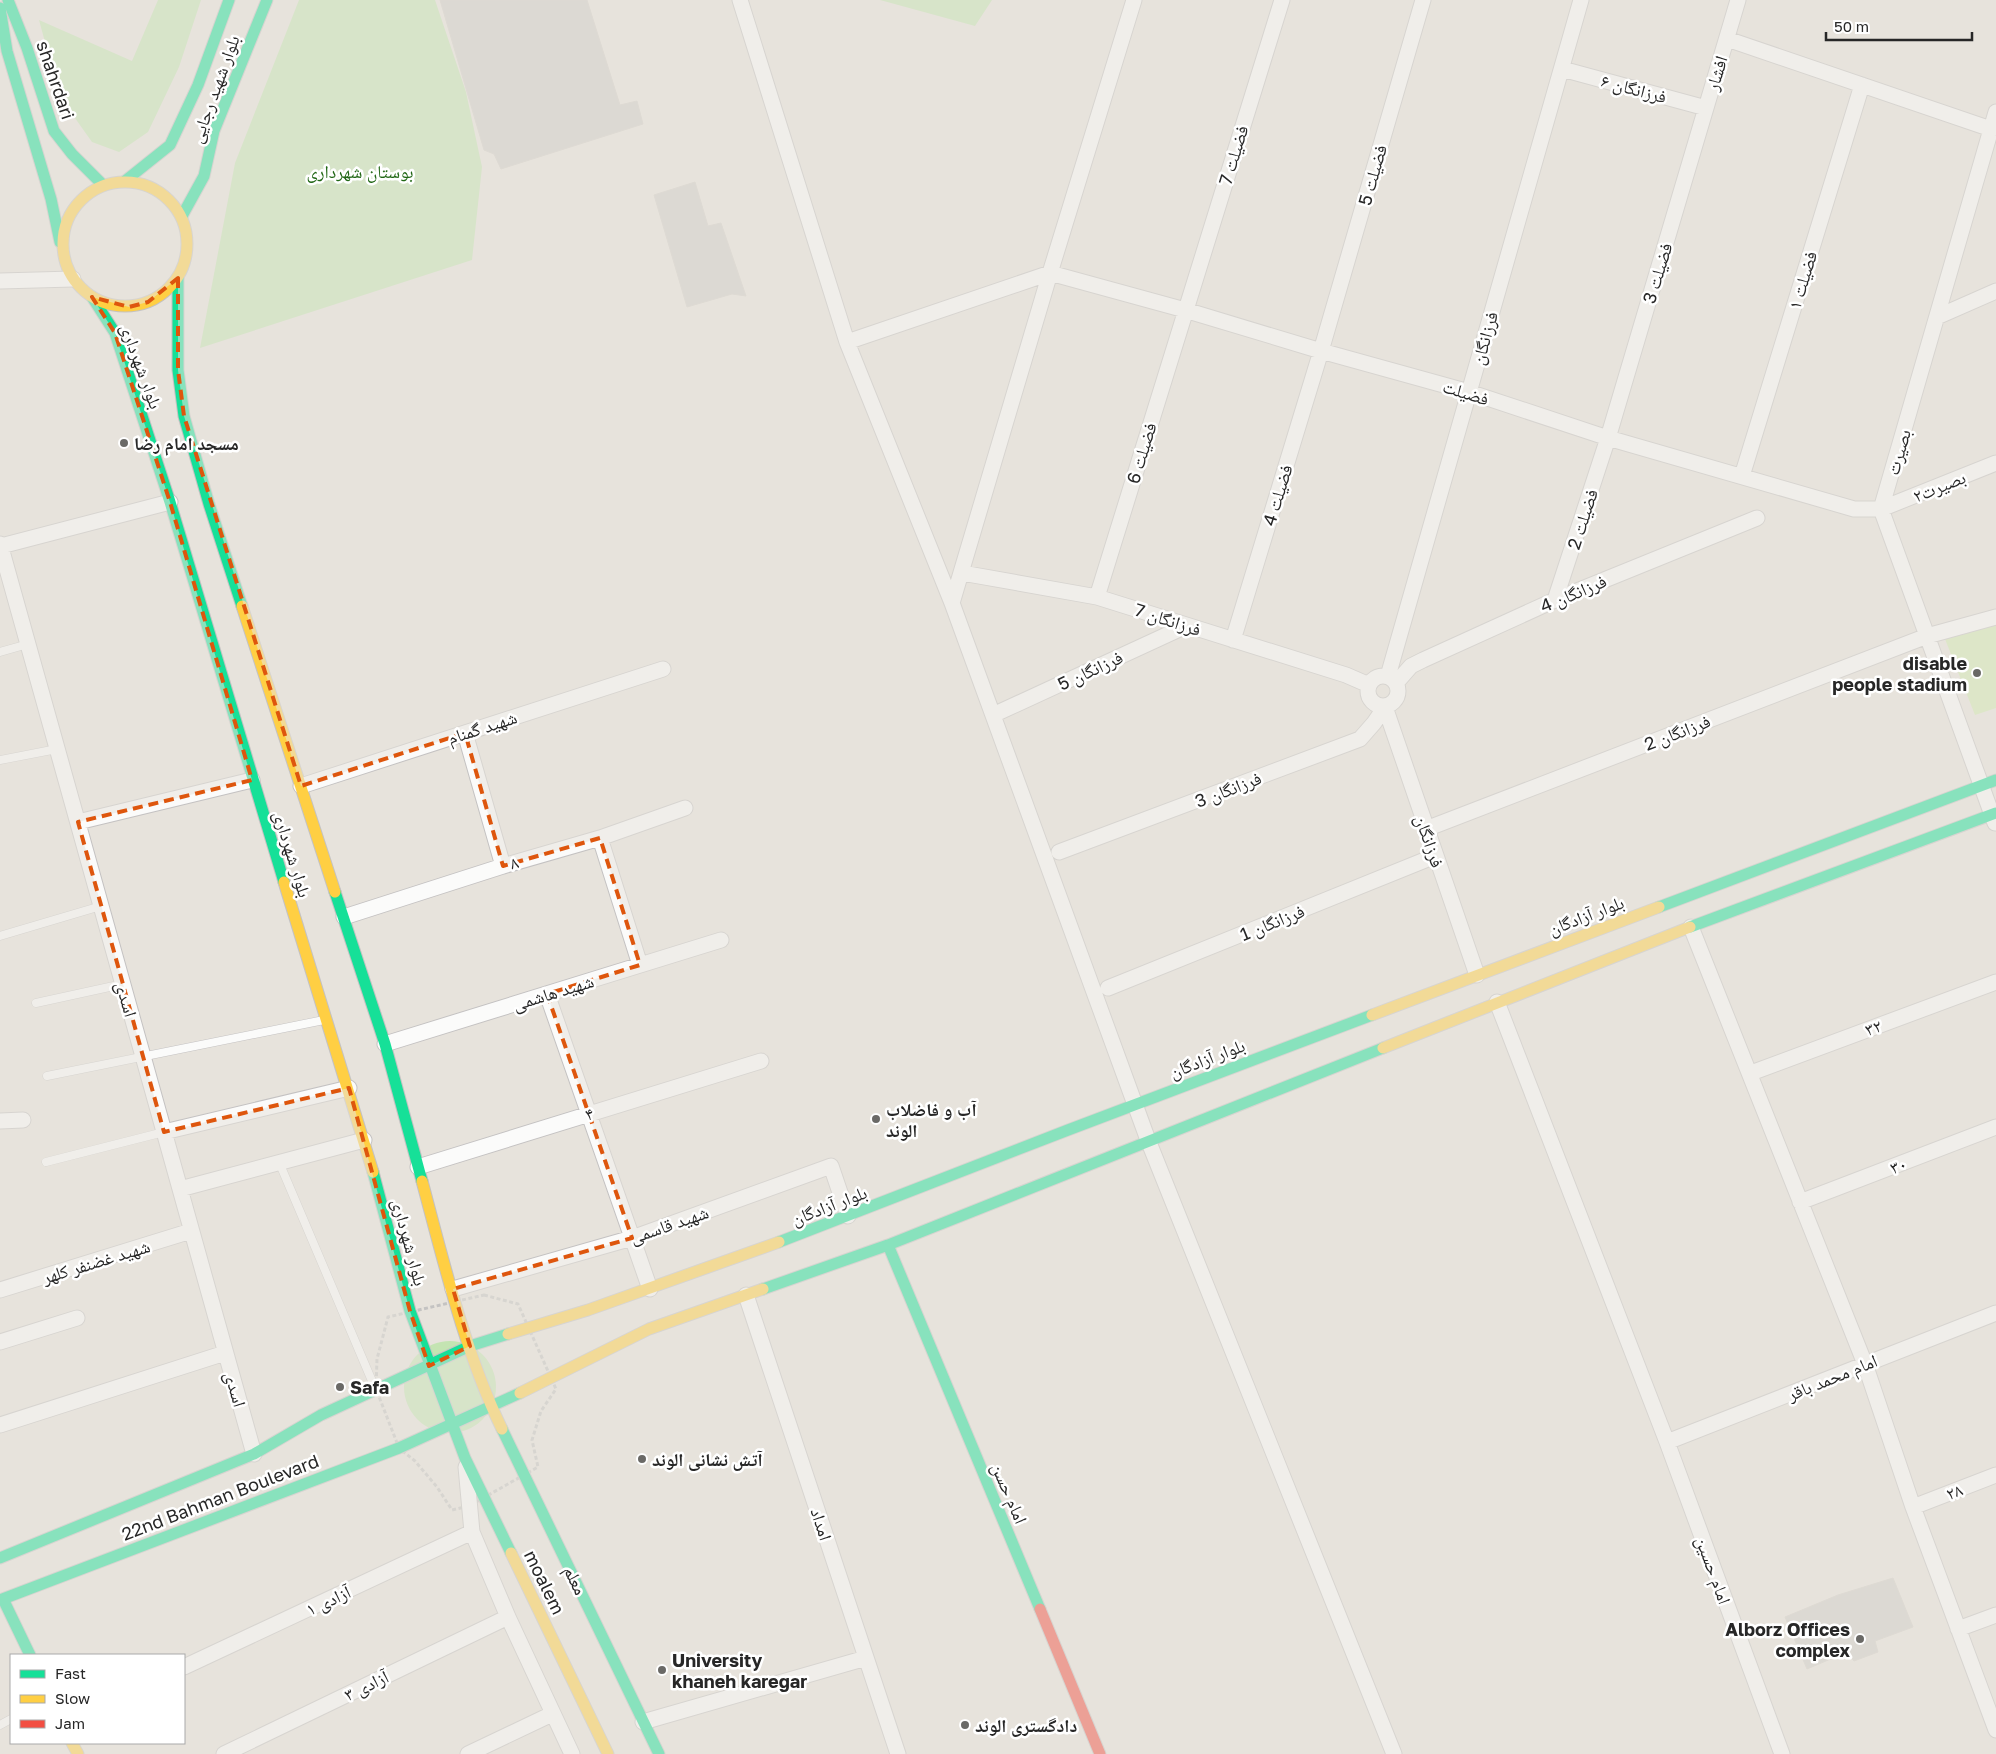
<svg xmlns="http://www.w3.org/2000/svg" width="1996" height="1754" font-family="'Golos Text','Noto Naskh Arabic',sans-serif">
  <rect width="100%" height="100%" fill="#e7e3dc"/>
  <path fill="#c4e4b2" d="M158,0H201L179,67L148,132L119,152L92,142L60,97L39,20L132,61Z
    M299,0H435L466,92L482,167L472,260L200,348L235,163Z
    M880,0H992L975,26Z
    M404 1387a46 46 0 1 1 92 0a46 46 0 1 1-92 0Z"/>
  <path fill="#d0e9af" d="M1996,620V708L1975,715L1945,639Z"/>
  <path fill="#cfcdc8" stroke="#d2cec8" d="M440,0H587L620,105L637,101L643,124L501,169L494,154L484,150Z
    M695,182L708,226L721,223L746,296L732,294L687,307L654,195Z
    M1893,1578L1913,1627L1875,1641L1878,1652L1854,1661L1847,1652L1807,1669L1785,1617L1838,1595Z"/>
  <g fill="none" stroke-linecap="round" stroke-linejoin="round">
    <g stroke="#c4c2c2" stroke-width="9">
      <path id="lane" d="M0,652L28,644
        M0,760L57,749
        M0,936L101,906
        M36,1003L123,984
        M47,1076L324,1020
        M46,1162L164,1132
        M279,1162L375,1388
        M0,1725L11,1719"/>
    </g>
    <g stroke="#c4c2c2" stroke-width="17">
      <path id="street" d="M740,0L847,342L952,603
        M1134,0L1050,273L952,603L1148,1140L1394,1754
        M1727,39L1991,129L1996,128
        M1562,69L1706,108
        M0,281L73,279
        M1937,317L1996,291
        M847,342L1050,273L1185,310L1321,351L1469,392L1608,438L1854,509H1881L1996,463
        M1742,476L1862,85
        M0,544L254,1454
        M1,546L170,502
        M962,573L1097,597L1346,675L1369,685
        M1097,597L1282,0
        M1555,600L1608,438L1738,0
        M1233,640L1321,351L1423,0
        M1368 691a15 15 0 1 1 30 0a15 15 0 1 1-30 0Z
        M1388,676L1581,0
        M1397,682L1411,666L1423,660L1555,600L1757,518
        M1385,707L1477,975
        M993,715L1186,626
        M465,733L503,866
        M301,786L663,669
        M78,822L252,780
        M1995,823L1881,509L1996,112
        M1426,829L1927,636L1996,617
        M600,838L640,965
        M1059,852L1360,739L1374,723L1385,707
        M344,917L503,866L600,838L685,808
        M1691,927L1865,1364L1913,1507L1996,1730
        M1108,988L1435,856
        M547,994L650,1289
        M1497,1002L1667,1442L1782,1754
        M385,1044L721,940
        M1751,1073L1996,982
        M0,1121L23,1120
        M164,1132L349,1088
        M418,1167L761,1061
        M180,1189L364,1140
        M1800,1202L1996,1127
        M453,1289L632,1238L831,1166L848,1216
        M0,1290L191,1231
        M746,1295L898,1754
        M0,1342L77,1318
        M0,1425L225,1353
        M1667,1442L1996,1313
        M466,1467L472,1532L508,1617L572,1754
        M1913,1507L1996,1475
        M1958,1629L1996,1615
        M184,1667L472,1532
        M643,1722L866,1658
        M224,1754L508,1617
        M468,1754L552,1714"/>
    </g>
    <g stroke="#c4c2c2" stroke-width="13">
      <path id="fast" d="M8,0L27,48L54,131L72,154L103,185
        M0,8L7,51L51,199L60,242
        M125,181L170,145L198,85L229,0
        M182,216L204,176L214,131L267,0
        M178,278V370L184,416L209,504L242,606
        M92,297L115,333L170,502L284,882
        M335,892L385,1044L422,1181
        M1659,907L1996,780
        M1690,927L1996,813
        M373,1172L410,1311L465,1458L511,1553
        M779,1242L1068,1130L1372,1015
        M888,1245L1040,1609
        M763,1289L888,1245L1383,1048
        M502,1429L659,1754
        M0,1558L254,1454L321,1415L470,1346L508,1334
        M3,1599L30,1655
        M0,1600L399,1448L520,1393"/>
    </g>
    <g stroke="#c4c2c2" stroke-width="13">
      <path id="slow" d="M63 244a62 62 0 1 1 124 0a62 62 0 1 1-124 0Z
        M242,606L335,892
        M284,882L373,1172
        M1372,1015L1659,907
        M1383,1048L1690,927
        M422,1181C444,1263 465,1353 502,1429
        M508,1334L588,1310L779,1242
        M520,1393L649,1329L763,1289
        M511,1553L608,1754
        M72,1743L78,1754"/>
    </g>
    <g stroke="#c4c2c2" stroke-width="13">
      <path id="jam" d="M1040,1609L1100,1754"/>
    </g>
    <path stroke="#c4c3c2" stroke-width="3" stroke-dasharray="4 2.5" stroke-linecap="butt" d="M484,1295L518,1304L556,1389L541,1411L532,1440L538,1467L469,1506L452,1510L437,1487L415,1461L399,1448L376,1389L377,1359L388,1317Z"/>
    <use href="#lane" stroke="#fbfbfa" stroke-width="8"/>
    <use href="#street" stroke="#fbfbfa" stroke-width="15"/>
    <use href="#fast" stroke="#16e098" stroke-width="11"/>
    <use href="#slow" stroke="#ffcf43" stroke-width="11"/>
    <use href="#jam" stroke="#f24e42" stroke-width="11"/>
  </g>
  <path d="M0 0H1996V1754H0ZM178,278V370L184,416L301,786L465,733L503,866L600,838L640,965L547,994L632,1238L453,1289L470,1346L429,1366L410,1311L349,1088L164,1132L78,822L252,780L170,502L115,333L92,297L129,307L148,302Z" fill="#e7e3dc" fill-opacity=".55" fill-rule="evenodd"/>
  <path fill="none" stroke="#de560d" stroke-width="4" stroke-dasharray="10 6" stroke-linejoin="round" d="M178,278V370L184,416L301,786L465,733L503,866L600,838L640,965L547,994L632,1238L453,1289L470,1346L429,1366L410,1311L349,1088L164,1132L78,822L252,780L170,502L115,333L92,297L129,307L148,302Z"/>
  <g fill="#6a6966" stroke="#fff" stroke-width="2">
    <circle cx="124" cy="443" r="5"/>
    <circle cx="1977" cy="673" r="5"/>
    <circle cx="876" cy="1119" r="5"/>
    <circle cx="340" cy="1387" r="5"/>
    <circle cx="642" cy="1459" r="5"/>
    <circle cx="1860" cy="1639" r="5"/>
    <circle cx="662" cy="1670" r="5"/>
    <circle cx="965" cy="1725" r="5"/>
  </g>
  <g text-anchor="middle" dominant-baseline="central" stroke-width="5" stroke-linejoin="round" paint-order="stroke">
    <g font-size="18" fill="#272727" stroke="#fff">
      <text transform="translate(1716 73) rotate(-73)">افشار</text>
      <text transform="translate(56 80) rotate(71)">shahrdari</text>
      <text transform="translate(1634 88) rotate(15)">فرزانگان ۶</text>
      <text transform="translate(214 89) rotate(-70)">بلوار شهید رجایی</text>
      <text transform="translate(1233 155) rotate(-73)">فضیلت 7</text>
      <text transform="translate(1372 175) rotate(-74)">فضیلت 5</text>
      <text transform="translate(1657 273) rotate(-73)">فضیلت 3</text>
      <text transform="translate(1802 280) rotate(-73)">فضیلت ۱</text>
      <text transform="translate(1484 338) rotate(-74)">فرزانگان</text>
      <text transform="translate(142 366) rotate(70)">بلوار شهرداری</text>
      <text transform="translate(1466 392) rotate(17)">فضیلت</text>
      <text transform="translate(1898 452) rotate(-74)">بصیرت</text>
      <text transform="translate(1141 453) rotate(-73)">فضیلت 6</text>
      <text transform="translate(1939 486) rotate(-22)">بصیرت۲</text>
      <text transform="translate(1277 495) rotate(-73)">فضیلت 4</text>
      <text transform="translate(1582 519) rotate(-72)">فضیلت 2</text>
      <text transform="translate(1573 593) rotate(-23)">فرزانگان 4</text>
      <text transform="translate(1168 619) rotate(18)">فرزانگان 7</text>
      <text transform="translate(1090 670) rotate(-25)">فرزانگان 5</text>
      <text transform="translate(482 727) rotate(-18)">شهید گمنام</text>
      <text transform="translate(1677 732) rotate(-21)">فرزانگان 2</text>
      <text transform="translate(1228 789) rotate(-21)">فرزانگان 3</text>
      <text transform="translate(1430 841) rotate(71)">فرزانگان</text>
      <text transform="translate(293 854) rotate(73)">بلوار شهرداری</text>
      <text transform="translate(514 862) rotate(-16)">۸</text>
      <text transform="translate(1586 915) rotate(-21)">بلوار آزادگان</text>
      <text transform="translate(1272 922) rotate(-22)">فرزانگان 1</text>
      <text transform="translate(553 992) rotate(-17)">شهید هاشمی</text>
      <text transform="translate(127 999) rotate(74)">اسدی</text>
      <text transform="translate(1873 1027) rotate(-20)">۳۲</text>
      <text transform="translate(1207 1058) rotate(-21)">بلوار آزادگان</text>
      <text transform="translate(589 1113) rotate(-17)">۴</text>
      <text transform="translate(1898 1165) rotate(-21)">۳۰</text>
      <text transform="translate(829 1205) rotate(-21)">بلوار آزادگان</text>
      <text transform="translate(669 1224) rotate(-19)">شهید قاسمی</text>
      <text transform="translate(410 1242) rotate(75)">بلوار شهرداری</text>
      <text transform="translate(96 1261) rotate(-17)">شهید غضنفر کلهر</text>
      <text transform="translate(1832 1377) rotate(-22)">امام محمد باقر</text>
      <text transform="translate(236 1389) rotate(74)">اسدی</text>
      <text transform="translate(1954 1491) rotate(-21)">۲۸</text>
      <text transform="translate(1010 1493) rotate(67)">امام حسن</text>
      <text transform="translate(220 1497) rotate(-21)">22nd Bahman Boulevard</text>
      <text transform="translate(822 1524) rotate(72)">امداد</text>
      <text transform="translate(1714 1570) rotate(70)">امام حسین</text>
      <text transform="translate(576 1580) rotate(64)">معلم</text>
      <text transform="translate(545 1582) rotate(64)">moalem</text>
      <text transform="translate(328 1600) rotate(-25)">آزادی ۱</text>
      <text transform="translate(366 1685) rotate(-26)">آزادی ۳</text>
    </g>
    <g font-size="18" fill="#216715" stroke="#fff">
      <text x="360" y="171">بوستان شهرداری</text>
    </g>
    <g font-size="18" font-weight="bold" fill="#272727" stroke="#fff" text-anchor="start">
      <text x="134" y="443">مسجد امام رضا</text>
      <text x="1967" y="663" text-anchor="end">disable<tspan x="1967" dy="21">people stadium</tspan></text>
      <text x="886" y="1109">آب و فاضلاب<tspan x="886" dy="21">الوند</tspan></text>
      <text x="350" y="1387">Safa</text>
      <text x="652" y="1459">آتش نشانی الوند</text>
      <text x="1850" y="1629" text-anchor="end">Alborz Offices<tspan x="1850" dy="21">complex</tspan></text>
      <text x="672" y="1660">University<tspan x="672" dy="21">khaneh karegar</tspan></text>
      <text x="975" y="1725">دادگستری الوند</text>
    </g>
  </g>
  <rect x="10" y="1654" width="175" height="90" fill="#ffffff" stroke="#a9a9a9"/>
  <rect x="20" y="1670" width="25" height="8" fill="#16e098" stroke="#a9a9a9"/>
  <text x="55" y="1679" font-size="15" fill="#272727">Fast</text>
  <rect x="20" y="1695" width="25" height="8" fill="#ffcf43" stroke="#a9a9a9"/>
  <text x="55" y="1704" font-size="15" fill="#272727">Slow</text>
  <rect x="20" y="1720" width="25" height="8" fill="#f24e42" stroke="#a9a9a9"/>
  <text x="55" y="1729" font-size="15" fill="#272727">Jam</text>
  <path d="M1826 32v8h146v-8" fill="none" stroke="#272727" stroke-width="2.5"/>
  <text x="1834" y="32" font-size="15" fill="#272727" stroke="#ffffff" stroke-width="4" paint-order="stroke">50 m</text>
</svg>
